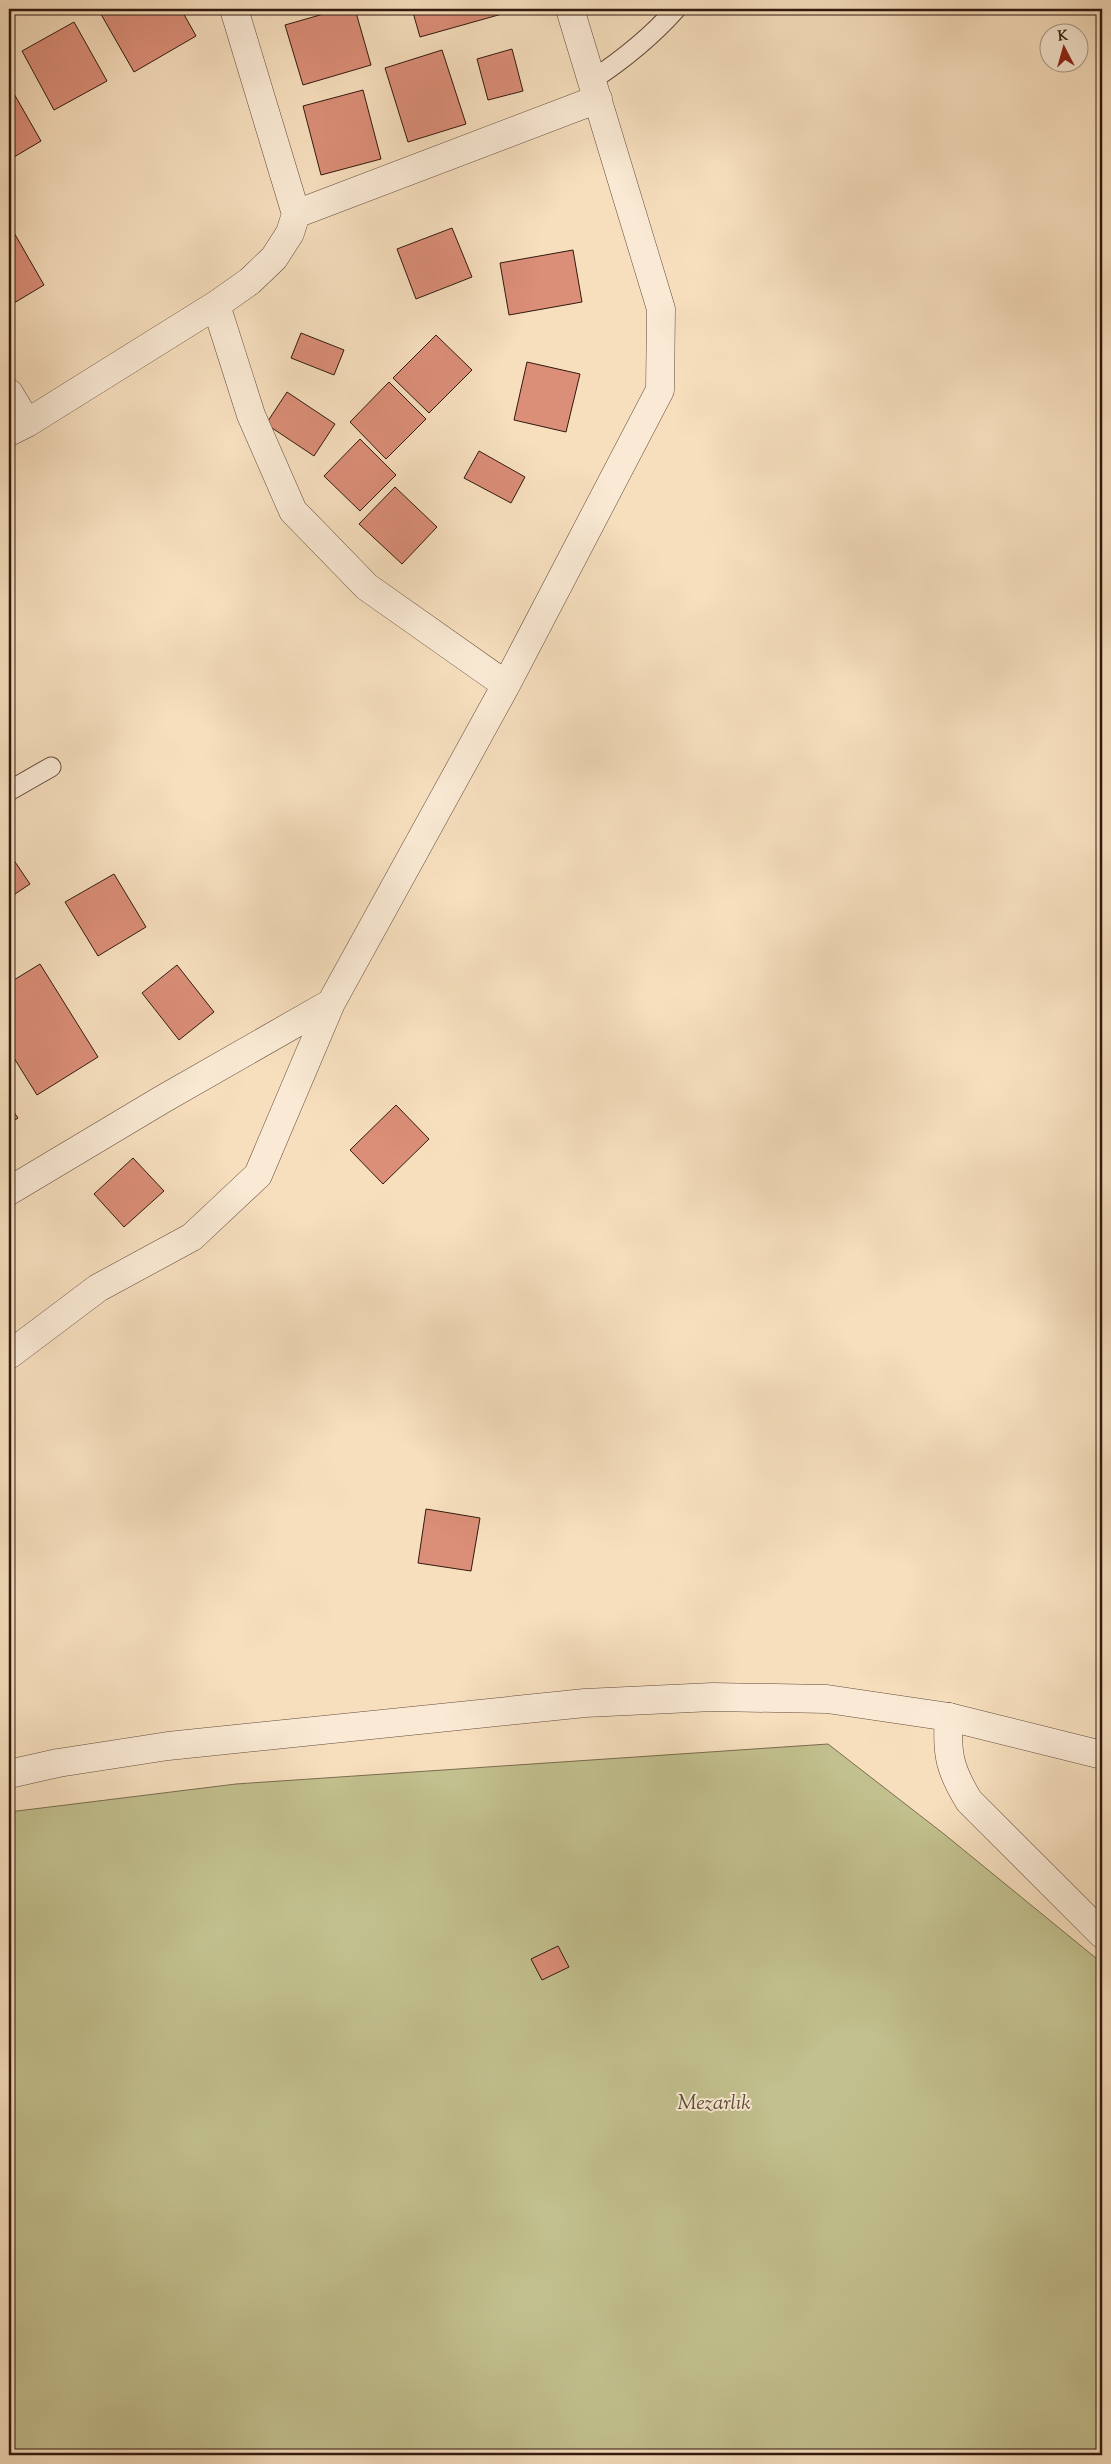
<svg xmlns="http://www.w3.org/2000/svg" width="1111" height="2464" font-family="'Sorts Mill Goudy',serif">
  <rect width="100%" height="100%" fill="#f7dfbe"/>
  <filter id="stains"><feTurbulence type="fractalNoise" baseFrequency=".004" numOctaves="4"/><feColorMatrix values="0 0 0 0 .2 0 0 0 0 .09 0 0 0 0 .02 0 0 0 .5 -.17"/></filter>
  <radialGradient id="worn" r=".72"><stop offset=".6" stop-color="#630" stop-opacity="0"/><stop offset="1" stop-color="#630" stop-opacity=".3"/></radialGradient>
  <path fill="#c2c08e" stroke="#7a6c4e" d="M828,1744L944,1834L1102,1963V2455H9V1812L236,1784Z"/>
  <path fill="#db8e78" stroke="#31190f" d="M98,9H181L196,36L134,72Z
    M341,9H355L371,65L303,85L285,25Z
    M412,9H508L509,12L420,37Z
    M74,22L107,81L54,110L22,51Z
    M512,49L523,91L488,100L477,59Z
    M442,50L466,124L408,142L385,68Z
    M9,85L41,141L9,160Z
    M363,90L381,159L321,175L303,106Z
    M9,224L44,285L9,306Z
    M452,228L472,277L416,299L397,249Z
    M573,250L582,302L509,315L500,263Z
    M301,333L344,350L334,375L291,358Z
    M436,335L472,370L429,413L393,378Z
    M527,362L580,374L566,432L514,420Z
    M389,382L426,419L386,459L350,422Z
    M287,392L335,424L314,456L266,424Z
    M360,439L396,475L360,511L324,476Z
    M479,451L525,477L511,503L464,478Z
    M395,487L437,527L402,564L359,524Z
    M9,853L30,884L9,898Z
    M114,874L146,927L98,956L65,902Z
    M40,964L98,1057L37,1095L9,1050V983Z
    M177,965L214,1012L179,1040L142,993Z
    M9,1105L18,1118L9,1124Z
    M396,1105L429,1139L383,1184L350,1150Z
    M133,1158L164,1191L124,1227L94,1194Z
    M426,1509L480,1518L471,1571L418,1563Z
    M558,1946L569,1967L542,1980L531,1959Z"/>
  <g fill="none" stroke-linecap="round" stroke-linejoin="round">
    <g stroke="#624a3b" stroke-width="21">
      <path id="service" d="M592,80C624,59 651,37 676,9
        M9,791L51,767"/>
    </g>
    <g stroke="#624a3b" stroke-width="29">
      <path id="minor" d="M234,9L296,214
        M216,305L251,415L293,511L367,587L506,685
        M9,393L27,423
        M9,432L27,423L216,305L250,281L274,258L290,233L296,214L598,99
        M9,1191L163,1099L331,1003
        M9,1355L98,1288L192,1237L258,1175L331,1003L506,685L660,390L661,309L570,9
        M949,1717C946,1754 950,1770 969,1801L1102,1934"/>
    </g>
    <g stroke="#624a3b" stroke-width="29">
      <path id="tertiary" d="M9,1774L58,1763L168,1746L585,1703L713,1697L827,1699L949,1717L1102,1755"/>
    </g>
    <use href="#service" stroke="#faead5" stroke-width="19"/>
    <use href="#minor" stroke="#faead5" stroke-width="28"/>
    <use href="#tertiary" stroke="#faead5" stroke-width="28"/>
  </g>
  <g text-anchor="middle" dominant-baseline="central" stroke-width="4" stroke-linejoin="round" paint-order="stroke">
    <g font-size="21" font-style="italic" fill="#5c4b35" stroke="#faead5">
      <text x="714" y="2104">Mezarlık</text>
    </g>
  </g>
  <rect width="1111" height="2464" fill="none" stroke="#f7dfbe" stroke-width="30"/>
  <rect x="10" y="10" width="1091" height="2444" fill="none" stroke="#31190f" stroke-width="2.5"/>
  <rect x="15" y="15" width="1081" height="2434" fill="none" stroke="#31190f"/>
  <g transform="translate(1064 48) rotate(354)"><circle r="24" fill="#faead5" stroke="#aa9686"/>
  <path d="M0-4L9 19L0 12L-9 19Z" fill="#8f2418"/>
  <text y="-8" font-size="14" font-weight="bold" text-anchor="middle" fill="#31190f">K</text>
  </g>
  <rect width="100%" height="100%" filter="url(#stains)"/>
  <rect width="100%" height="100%" fill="url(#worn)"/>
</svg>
